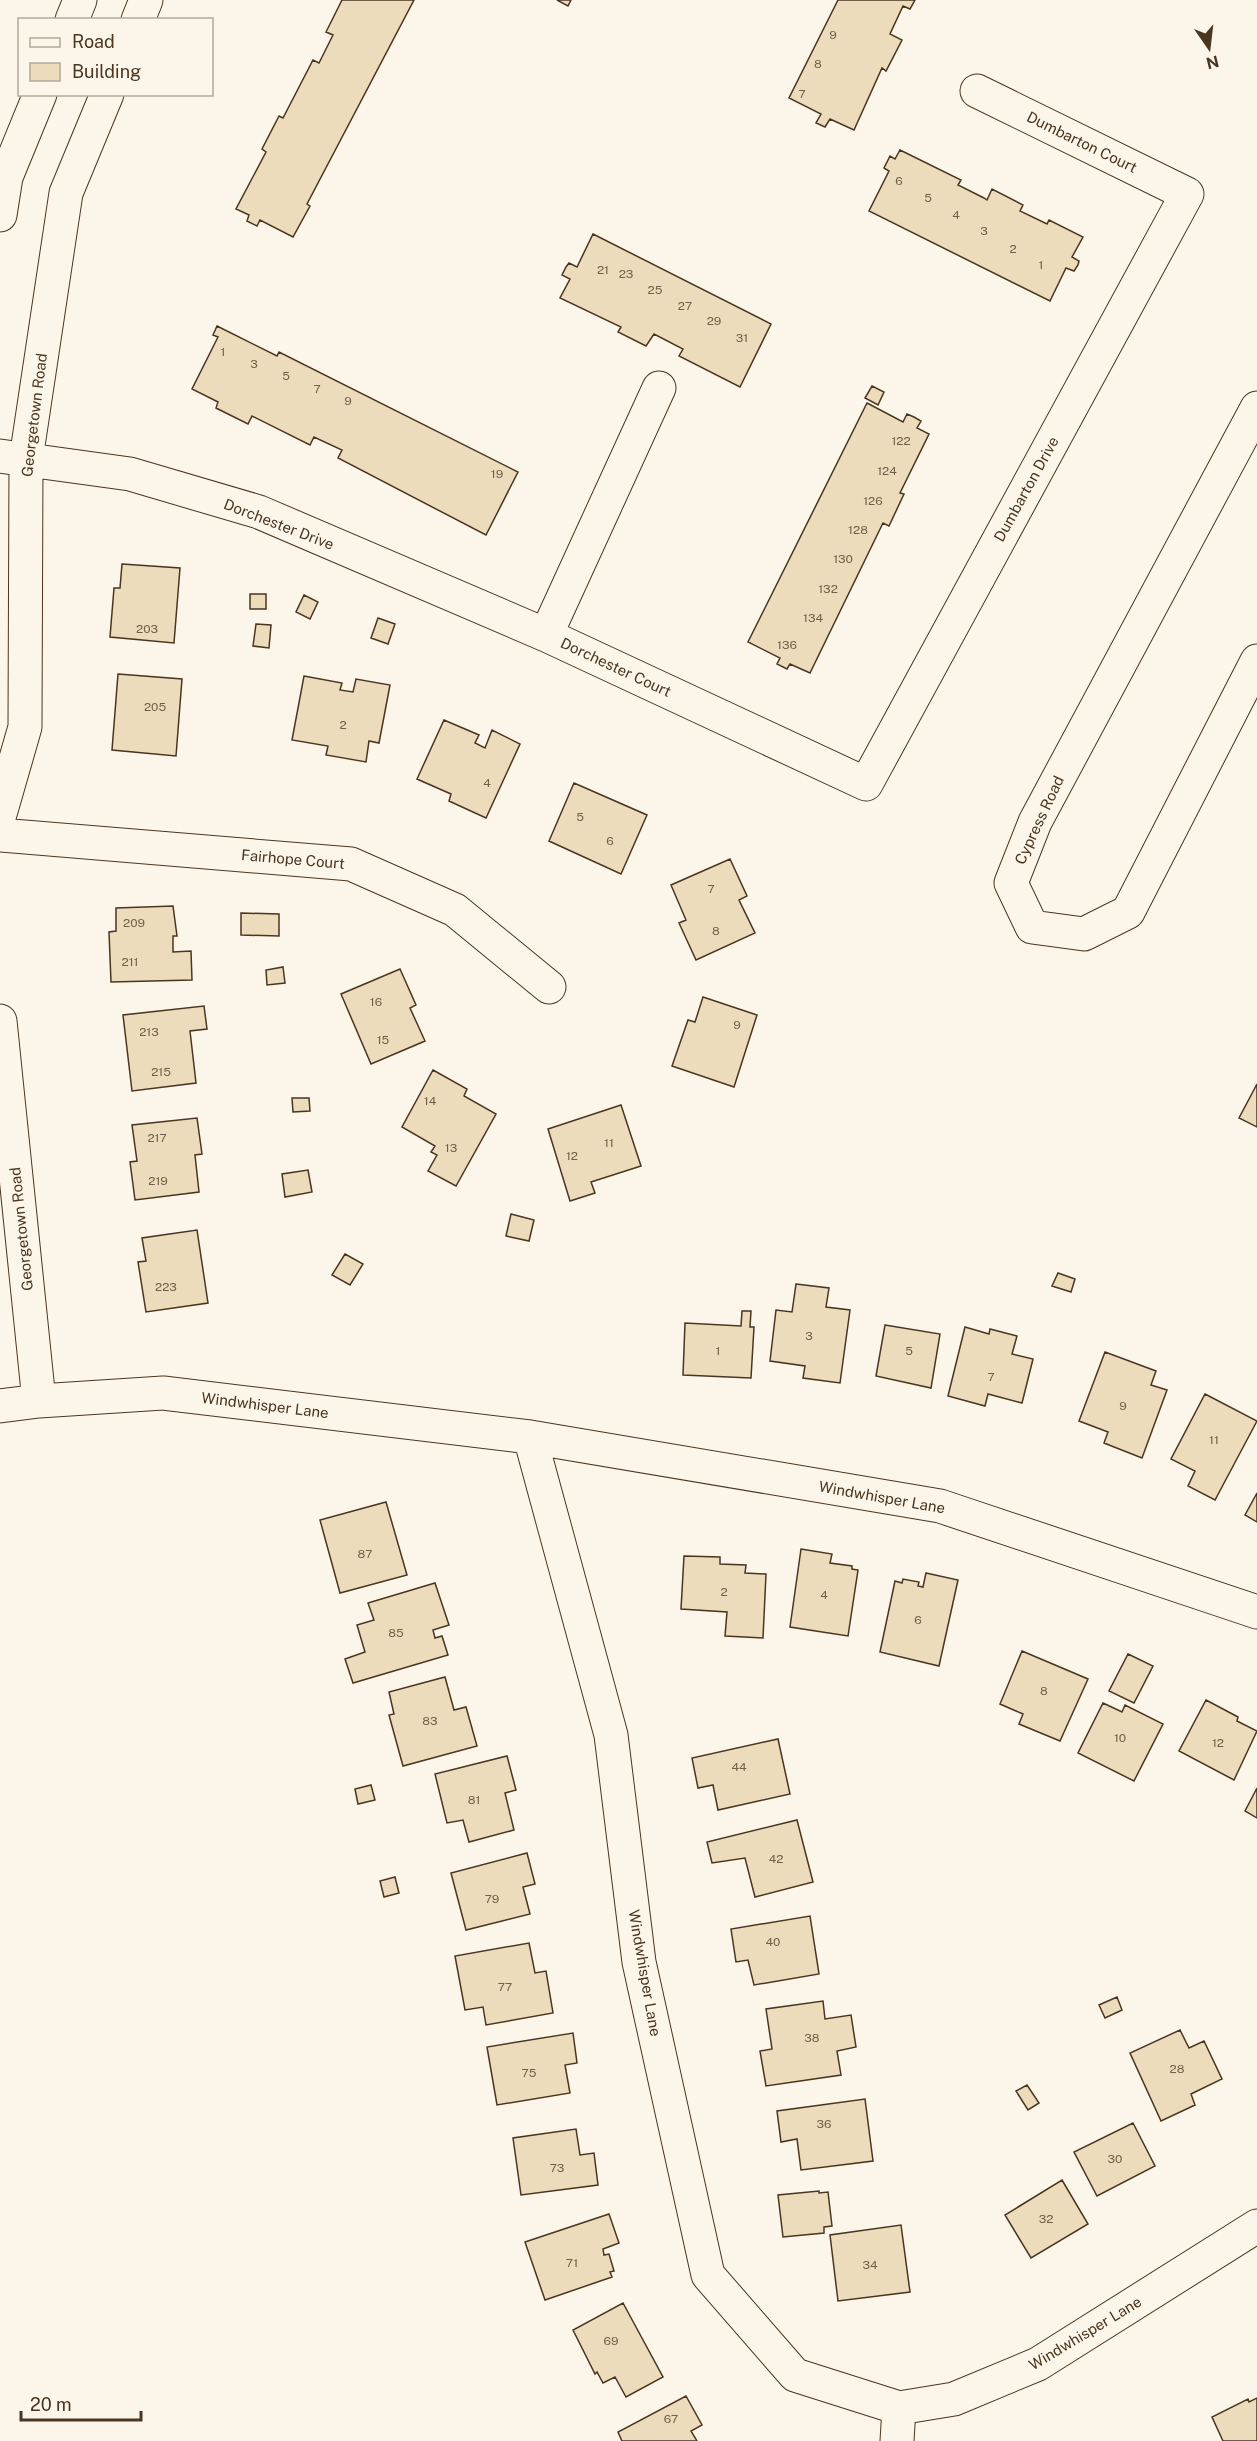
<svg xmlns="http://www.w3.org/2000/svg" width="1257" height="2441" font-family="'Public Sans',sans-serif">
  <rect width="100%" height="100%" fill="#fbf6e9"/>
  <path fill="#ecdcbc" stroke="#4a3520" stroke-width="1.5" d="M342,0H414L307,204L310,206L293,237L260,220L257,226L247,221L249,215L236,209L266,152L262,149L279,116L283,118L313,60L319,63L333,35L326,32Z
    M557,0H571L568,6Z
    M838,0H915L910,9L903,6L890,34L902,40L886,71L882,68L854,130L830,119L825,127L816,123L821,114L789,98Z
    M900,150L961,180L958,185L984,198L987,200L992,189L1023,205L1020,211L1047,224L1049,220L1083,237L1072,257L1079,261L1078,265L1074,271L1066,268L1050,301L869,211L889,171L884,168L890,156L895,159Z
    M593,234L771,324L740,387L679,356L683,349L654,334L646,346L618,332L621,327L560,298L570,279L562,275L566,267L569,263L577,267Z
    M217,326L277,356L279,352L518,472L486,535L338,458L342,450L314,437L310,445L252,416L248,424L216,408L218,402L192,389L218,337L213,335Z
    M872,386L884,392L878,405L865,398Z
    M867,403L903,422L907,414L914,417L921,421L917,428L929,434L900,493L904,494L889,526L883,523L810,673L790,664L787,669L777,664L780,658L748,642Z
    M122,564L180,568L174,643L110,637L114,588H120Z
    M250,594H266V609H250Z
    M304,595L318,602L310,619L296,612Z
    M378,618L395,624L388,644L371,638Z
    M256,624L271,625L269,648L253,646Z
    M118,674L182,679L176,756L112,750Z
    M304,676L342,683L340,690L353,692L356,679L390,685L379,743L369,741L366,762L326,755L328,746L292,740Z
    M444,720L479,735L475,743L485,748L492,730L520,744L486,818L449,801L451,794L417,779Z
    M574,783L647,815L621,874L549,841Z
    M730,859L747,896L739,900L755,933L696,960L679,923L686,920L671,885Z
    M173,906L177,936H173V952L191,951L192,980L111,982L109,932L116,931V908Z
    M241,913L279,914V936L241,935Z
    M283,967L285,983L267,985L266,970Z
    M400,969L416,1005L410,1008L425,1041L371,1064L341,994Z
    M703,997L757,1015L734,1087L672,1066L688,1020L695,1022Z
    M204,1006L207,1029L190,1031L196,1083L132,1091L123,1015Z
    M433,1070L467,1089L464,1096L496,1114L456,1186L428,1171L437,1155L431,1152L435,1146L402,1127Z
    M1257,1084V1127L1239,1118Z
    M292,1098H309L310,1111L293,1112Z
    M621,1105L641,1166L591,1182L595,1193L570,1201L548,1129Z
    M197,1118L202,1154L195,1155L199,1192L135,1200L130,1162L137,1161L132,1125Z
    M308,1170L312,1192L285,1197L282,1174Z
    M511,1214L534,1220L529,1241L506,1236Z
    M197,1230L208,1303L146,1312L138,1262L146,1261L142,1238Z
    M345,1254L363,1264L350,1285L332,1275Z
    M1058,1273L1075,1279L1071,1292L1052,1286Z
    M796,1284L829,1288L826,1307L850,1310L840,1383L803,1378L805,1366L770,1361L776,1310L792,1312Z
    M742,1311H751L750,1327H754L751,1378L683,1375L685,1323L741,1326Z
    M885,1325L940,1334L931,1388L876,1376Z
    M965,1327L989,1334L990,1329L1017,1336L1012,1354L1033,1359L1022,1403L988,1394L985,1406L948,1396Z
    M1105,1352L1156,1371L1151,1385L1167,1390L1142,1458L1104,1443L1108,1432L1079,1421Z
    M1205,1394L1257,1421L1215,1500L1188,1486L1195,1471L1171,1459Z
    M1257,1493V1522L1245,1515Z
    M386,1502L407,1575L340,1593L320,1520Z
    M801,1549L832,1554L830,1563L852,1566V1569L858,1570L848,1636L790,1627Z
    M684,1556L720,1557V1564L746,1565L745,1573L766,1574L763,1638L725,1636L727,1612L681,1609Z
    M926,1573L958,1580L939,1666L880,1652L895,1581L902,1583L903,1579L919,1582L918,1586L923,1587Z
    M435,1583L449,1625L433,1630L435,1638L442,1636L448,1655L353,1683L345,1659L365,1652L357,1625L374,1620L368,1603Z
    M1022,1651L1088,1679L1060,1741L1019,1724L1023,1714L1000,1704Z
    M1128,1654L1153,1666L1134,1703L1109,1691Z
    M445,1677L454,1710L466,1707L477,1746L403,1766L389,1715L394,1714L389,1692Z
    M1206,1700L1238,1717L1237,1721L1257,1731L1234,1780L1179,1751Z
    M1103,1703L1122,1712L1125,1705L1163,1724L1134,1781L1078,1753Z
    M778,1739L790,1794L718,1810L713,1785L698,1788L692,1758Z
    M507,1756L516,1790L505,1793L514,1830L469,1842L463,1820L447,1823L435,1774Z
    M371,1785L375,1800L358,1804L355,1789Z
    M1257,1788V1818L1245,1811Z
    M797,1820L813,1882L755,1897L745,1858L712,1863L707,1842Z
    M527,1853L535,1884L523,1887L530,1914L466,1930L451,1873Z
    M395,1877L399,1893L384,1897L380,1881Z
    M810,1916L819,1974L754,1985L748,1960L736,1962L731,1929Z
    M529,1943L535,1973L546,1971L553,2013L486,2025L483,2007L465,2010L455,1956Z
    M1117,1997L1122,2010L1105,2018L1099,2005Z
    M823,2001L825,2019L851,2015L856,2047L837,2051L841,2075L766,2086L760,2051L772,2049L766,2009Z
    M1180,2030L1189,2048L1204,2041L1222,2079L1191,2094L1195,2105L1161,2121L1130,2053Z
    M573,2033L577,2063L565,2065L570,2093L497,2105L487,2047Z
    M1027,2085L1039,2103L1028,2110L1016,2091Z
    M865,2099L873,2161L801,2170L797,2139L781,2142L777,2111Z
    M1133,2123L1155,2166L1097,2196L1074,2152Z
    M576,2129L580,2155L594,2153L598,2185L521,2195L513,2138Z
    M1062,2180L1088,2224L1031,2258L1005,2215Z
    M819,2191V2193L828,2192L832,2226L824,2227V2233L783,2237L778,2195Z
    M609,2214L619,2243L603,2249L604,2255L609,2254L614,2271L610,2272L612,2277L545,2300L525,2242Z
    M901,2225L910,2292L838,2301L830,2235Z
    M623,2303L663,2377L626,2397L615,2377L603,2383L597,2372L595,2374L573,2330Z
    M686,2396L702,2425L691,2431L697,2441H622L618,2432Z
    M1257,2398V2441H1223L1212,2417L1248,2399L1249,2402Z"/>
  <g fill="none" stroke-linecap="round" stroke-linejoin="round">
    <g stroke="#4a3520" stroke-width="35">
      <path id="street" d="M72,20L80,0
        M138,20L146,0
        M0,215L6,177L40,94
        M1257,408L1035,822L1011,883L1032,927L1084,934L1128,912L1257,661
        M0,456L130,474L259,512L546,635L866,784L1187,194L977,91
        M546,635L659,388
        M0,814L25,727L26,459L66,193L107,94
        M0,835L351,864L455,910L549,987
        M0,1021L39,1401
        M0,1406L39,1401L163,1393L530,1437L940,1506L1257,1612
        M530,1437L611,1735L639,1962L708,2275L795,2375L899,2408L954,2399L1038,2364L1257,2226
        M897,2441L899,2408"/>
    </g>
    <use href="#street" stroke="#fbf6e9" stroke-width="33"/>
  </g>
  <g text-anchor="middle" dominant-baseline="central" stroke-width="4.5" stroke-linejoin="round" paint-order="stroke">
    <g font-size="12" fill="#725f47">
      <text x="833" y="35">9</text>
      <text x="818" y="64">8</text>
      <text x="802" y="94">7</text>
      <text x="899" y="181">6</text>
      <text x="928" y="198">5</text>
      <text x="956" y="215">4</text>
      <text x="984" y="231">3</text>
      <text x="1013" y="249">2</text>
      <text x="1041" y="265">1</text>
      <text x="603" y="270">21</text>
      <text x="626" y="274">23</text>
      <text x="655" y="290">25</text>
      <text x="685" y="306">27</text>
      <text x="714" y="321">29</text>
      <text x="742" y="338">31</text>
      <text x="223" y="352">1</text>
      <text x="254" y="364">3</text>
      <text x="286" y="376">5</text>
      <text x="317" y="389">7</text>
      <text x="348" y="401">9</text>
      <text x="901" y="441">122</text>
      <text x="887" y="471">124</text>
      <text x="497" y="474">19</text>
      <text x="873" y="501">126</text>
      <text x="858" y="530">128</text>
      <text x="843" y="559">130</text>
      <text x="828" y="589">132</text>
      <text x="813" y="618">134</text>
      <text x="147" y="629">203</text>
      <text x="787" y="645">136</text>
      <text x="155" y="707">205</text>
      <text x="343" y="725">2</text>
      <text x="487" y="783">4</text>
      <text x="580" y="817">5</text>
      <text x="610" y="841">6</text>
      <text x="711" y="889">7</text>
      <text x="134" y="923">209</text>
      <text x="716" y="931">8</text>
      <text x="130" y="962">211</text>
      <text x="376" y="1002">16</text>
      <text x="737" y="1025">9</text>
      <text x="149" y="1032">213</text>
      <text x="383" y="1040">15</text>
      <text x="161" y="1072">215</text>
      <text x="430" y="1101">14</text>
      <text x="157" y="1138">217</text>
      <text x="609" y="1143">11</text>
      <text x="451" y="1148">13</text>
      <text x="572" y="1156">12</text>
      <text x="158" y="1181">219</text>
      <text x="166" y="1287">223</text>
      <text x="809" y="1336">3</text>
      <text x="718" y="1351">1</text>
      <text x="909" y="1351">5</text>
      <text x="991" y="1377">7</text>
      <text x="1123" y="1406">9</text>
      <text x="1214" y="1440">11</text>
      <text x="365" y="1554">87</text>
      <text x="724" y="1592">2</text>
      <text x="824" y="1595">4</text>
      <text x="918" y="1620">6</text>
      <text x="396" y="1633">85</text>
      <text x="1044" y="1691">8</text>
      <text x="430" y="1721">83</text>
      <text x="1120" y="1738">10</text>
      <text x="1218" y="1743">12</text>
      <text x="739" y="1767">44</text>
      <text x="474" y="1800">81</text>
      <text x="776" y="1859">42</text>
      <text x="492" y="1899">79</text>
      <text x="773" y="1942">40</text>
      <text x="505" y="1987">77</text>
      <text x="812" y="2038">38</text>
      <text x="1177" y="2069">28</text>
      <text x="529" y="2073">75</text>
      <text x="824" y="2124">36</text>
      <text x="1115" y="2159">30</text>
      <text x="557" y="2168">73</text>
      <text x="1046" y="2219">32</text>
      <text x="572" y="2263">71</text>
      <text x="870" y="2265">34</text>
      <text x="611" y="2341">69</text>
      <text x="671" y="2419">67</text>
    </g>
    <g font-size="15" fill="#4a3520" stroke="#fbf6e9">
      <text transform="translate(1082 142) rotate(26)">Dumbarton Court</text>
      <text transform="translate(34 415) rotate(-83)">Georgetown Road</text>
      <text transform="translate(1026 489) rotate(-61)">Dumbarton Drive</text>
      <text transform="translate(279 524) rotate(21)">Dorchester Drive</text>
      <text transform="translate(616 667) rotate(25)">Dorchester Court</text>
      <text transform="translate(1039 820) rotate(-65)">Cypress Road</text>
      <text transform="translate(293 859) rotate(5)">Fairhope Court</text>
      <text transform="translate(21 1229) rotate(-96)">Georgetown Road</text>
      <text transform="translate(265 1405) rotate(7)">Windwhisper Lane</text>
      <text transform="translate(882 1497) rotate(10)">Windwhisper Lane</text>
      <text transform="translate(645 1973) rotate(80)">Windwhisper Lane</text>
      <text transform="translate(1085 2333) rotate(-31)">Windwhisper Lane</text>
    </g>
  </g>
  <rect x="18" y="18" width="195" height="78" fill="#fbf6e9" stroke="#b4a999" stroke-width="1.5"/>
  <rect x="30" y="38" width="30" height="9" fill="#fbf6e9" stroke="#b4a999" stroke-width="1.5"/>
  <text x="72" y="48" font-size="18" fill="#4a3520">Road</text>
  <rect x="30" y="63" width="30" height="18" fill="#ecdcbc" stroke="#b4a999" stroke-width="1.5"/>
  <text x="72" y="78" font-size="18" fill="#4a3520">Building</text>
  <g transform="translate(1209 48) rotate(166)" stroke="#fbf6e9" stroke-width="4.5" paint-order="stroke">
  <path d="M0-4.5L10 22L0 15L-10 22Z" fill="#4a3520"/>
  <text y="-9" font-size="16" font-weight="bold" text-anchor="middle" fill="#4a3520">N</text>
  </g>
  <path d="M21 2411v9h120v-9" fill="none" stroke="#4a3520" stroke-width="3"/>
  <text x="30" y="2411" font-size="18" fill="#4a3520" stroke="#fbf6e9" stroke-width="4.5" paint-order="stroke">20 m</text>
</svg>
